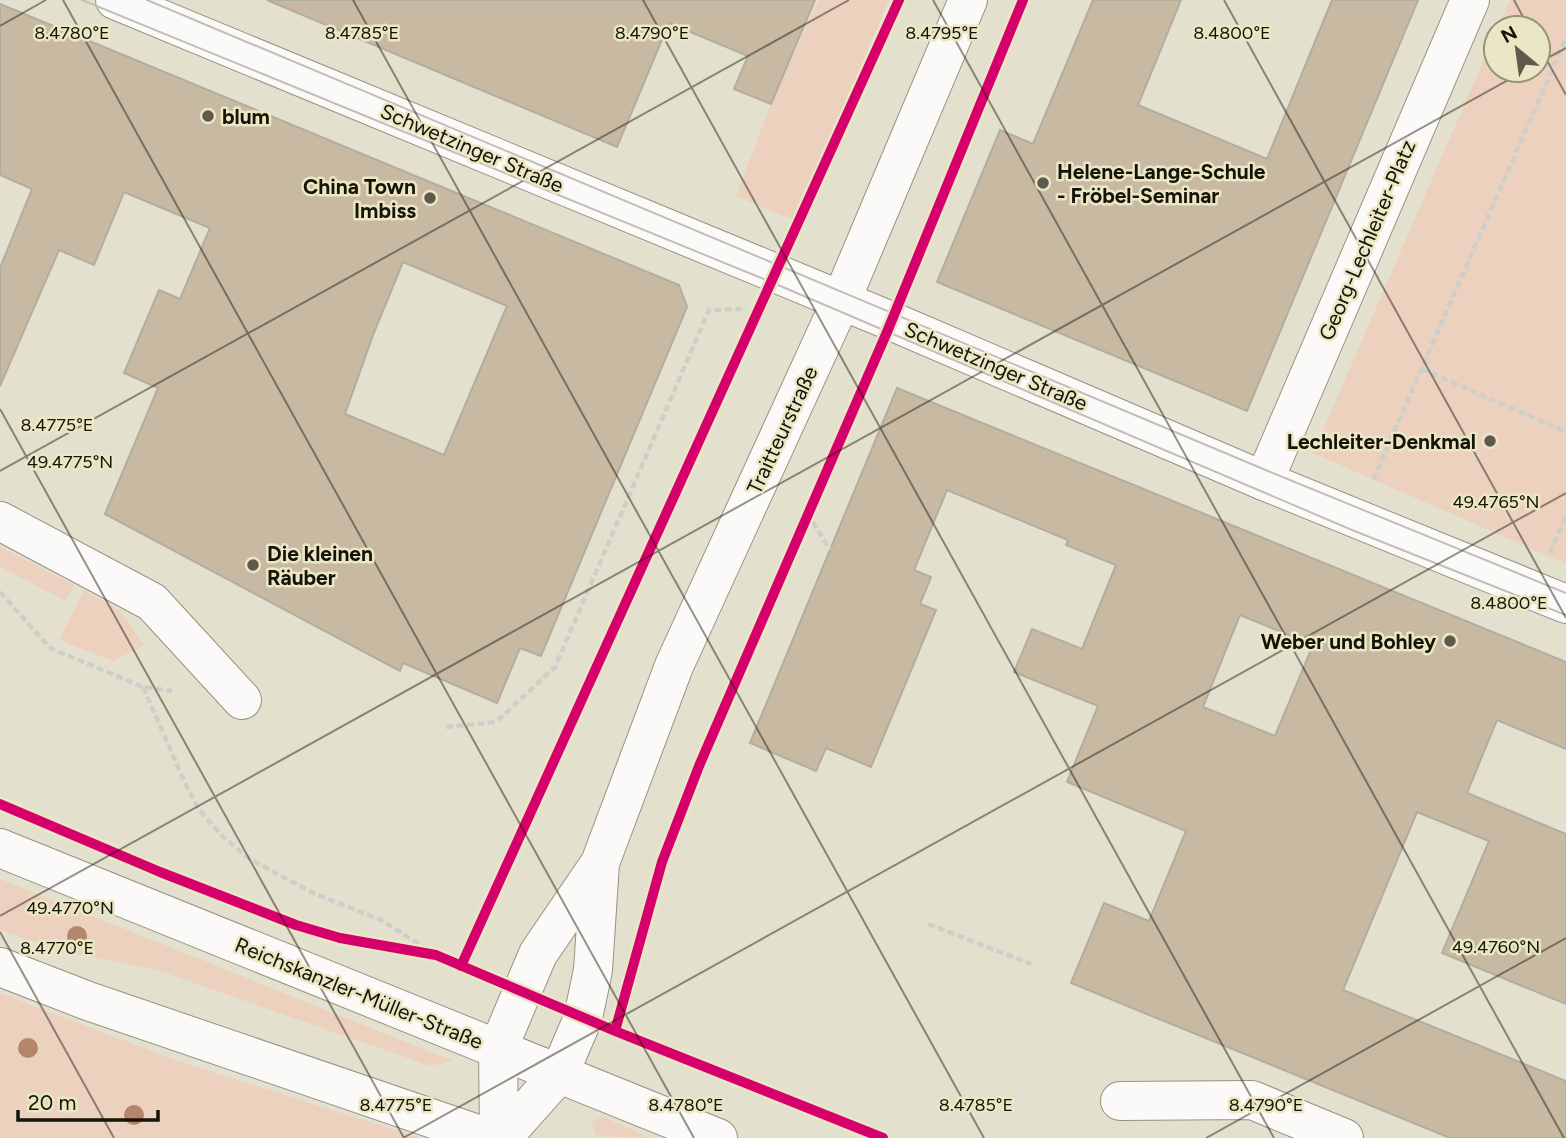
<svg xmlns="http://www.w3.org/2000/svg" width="1566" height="1138" font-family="Figtree,sans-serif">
  <rect width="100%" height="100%" fill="#e3e0cd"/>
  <path fill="#edd1bf" d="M819,0H889L796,221L736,196L771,104Z
    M1510,0H1566V564L1313,453L1496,32V70H1538V28H1498Z
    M0,547L74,585L66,601L0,567Z
    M84,590L120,611L144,645L114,661L59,640Z
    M0,879L453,1061L430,1066L157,970L57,950L0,930Z
    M0,993L178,1061L420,1138H0Z
    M602,1116L649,1138L596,1136L591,1123Z"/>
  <path fill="#c8baa2" stroke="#b3ada0" stroke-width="2" fill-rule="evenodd" d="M267,0H815L771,104L734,89L748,56L669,23L617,147Z
    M1093,0H1181L1138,105L1267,159L1332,0H1418L1247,411L937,282L1000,130L1033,144Z
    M0,4L679,285L687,307L541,656L520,648L497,703L403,663L400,671L105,514L158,388L124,373L159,290L180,299L210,228L124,192L94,265L59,250L0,386V268L32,189L0,175ZM403,262L507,306L444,455L345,414L373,335Z
    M897,388L1566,662V749L1497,720L1467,793L1566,834V1004L1442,953L1489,841L1417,812L1343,990L1566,1081V1138H1450L1071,983L1104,903L1149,921L1186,831L1067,782L1098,706L1014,672L1032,629L1082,649L1116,565L1066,545L1068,540L947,490L914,570L931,577L920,604L936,610L871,767L826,748L816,771L750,743ZM1240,615L1313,645L1275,736L1203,707Z"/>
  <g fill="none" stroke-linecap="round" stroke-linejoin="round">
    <g stroke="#959385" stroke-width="40">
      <path id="street" d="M1264,481L1470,0
        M0,521L152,602L242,700
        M1120,1101L1252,1100L1344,1138
        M499,1138L498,1049L538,954L600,863L674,666L841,301L968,0
        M502,1138L559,1074L583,1018L593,970L600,863"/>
    </g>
    <g stroke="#959385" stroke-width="40">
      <path id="secondary" d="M115,0L891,321L1264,481L1566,604"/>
    </g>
    <g stroke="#959385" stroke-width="40">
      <path id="primary" d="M0,848L718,1138
        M0,967L88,1001L489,1138"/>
    </g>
    <path stroke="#cfcfca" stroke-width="4.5" stroke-dasharray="7 3.5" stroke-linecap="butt" d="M1422,369L1566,432
      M1373,480L1566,38
      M807,513L830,550
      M1550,553L1566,515
      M0,592L50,648L143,687L172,691
      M143,687L186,785L198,808L221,835L248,858L313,893L381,920L436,955
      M446,727L496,722L555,667L709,310L744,309
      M928,924L1031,964"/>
    <use href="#street" stroke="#fbfaf8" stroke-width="38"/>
    <use href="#secondary" stroke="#fbfaf8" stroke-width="38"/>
    <use href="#primary" stroke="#fbfaf8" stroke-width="38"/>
    <path stroke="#c0bfba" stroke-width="2" d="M82,0L771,282L1352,530L1566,615
      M147,0L1268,471L1566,593"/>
    <g stroke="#ebe7c5" stroke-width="15">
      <path id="cycleway" d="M0,804L160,872L296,925L340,938L436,955L615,1031L883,1138
        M461,966L899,0
        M615,1031L662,862L699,766L887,332L1023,0"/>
    </g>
    <use href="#cycleway" stroke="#d6006c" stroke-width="10"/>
  </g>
  <g fill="#b5856c">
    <circle cx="77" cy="936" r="10"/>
    <circle cx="28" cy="1048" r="10"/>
    <circle cx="134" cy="1115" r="10"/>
  </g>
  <path fill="none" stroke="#161408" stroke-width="2" stroke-opacity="0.45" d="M63,0L694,1138M353,0L984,1138M643,0L1274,1138M933,0L1564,1138M1224,0L1566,618M1514,0L1529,28M0,26L46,0M1538,44L1566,95M1538,63L1566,48M0,409L404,1138M0,471L849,0M0,916L1526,70M0,932L114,1138M403,1138L1566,493M1206,1138L1566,938"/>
  <g fill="#5e5b4d" stroke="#ebe7c5" stroke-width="2.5">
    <circle cx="208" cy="116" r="7"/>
    <circle cx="1043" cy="183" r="7"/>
    <circle cx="430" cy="198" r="7"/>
    <circle cx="1490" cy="441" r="7"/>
    <circle cx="253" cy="565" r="7"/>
    <circle cx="1450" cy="641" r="7"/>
  </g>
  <g text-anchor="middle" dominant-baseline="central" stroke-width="5" stroke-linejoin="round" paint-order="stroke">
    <g font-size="21" font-weight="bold" fill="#161408" stroke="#ebe7c5" text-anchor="start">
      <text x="222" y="116">blum</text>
      <text x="1057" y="171">Helene-Lange-Schule<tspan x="1057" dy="24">- Fröbel-Seminar</tspan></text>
      <text x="416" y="186" text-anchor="end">China Town<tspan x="416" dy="24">Imbiss</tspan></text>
      <text x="1476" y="441" text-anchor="end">Lechleiter-Denkmal</text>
      <text x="267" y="553">Die kleinen<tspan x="267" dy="24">Räuber</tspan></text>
      <text x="1436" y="641" text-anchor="end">Weber und Bohley</text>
    </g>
    <g font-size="21" fill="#161408" stroke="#ebe7c5">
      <text transform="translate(472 148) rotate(23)">Schwetzinger Straße</text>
      <text transform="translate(1367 240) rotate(-67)">Georg-Lechleiter-Platz</text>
      <text transform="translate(996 366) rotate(23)">Schwetzinger Straße</text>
      <text transform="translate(782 430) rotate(-65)">Traitteurstraße</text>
      <text transform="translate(359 993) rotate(22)">Reichskanzler-Müller-Straße</text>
    </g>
  </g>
  <g font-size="18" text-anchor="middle" fill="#161408" stroke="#ebe7c5" stroke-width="5" stroke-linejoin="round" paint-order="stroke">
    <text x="72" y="39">8.4780°E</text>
    <text x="362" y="39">8.4785°E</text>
    <text x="652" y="39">8.4790°E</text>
    <text x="942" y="39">8.4795°E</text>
    <text x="1232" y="39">8.4800°E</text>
    <text x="57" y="431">8.4775°E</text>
    <text x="70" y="468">49.4775°N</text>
    <text x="1496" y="508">49.4765°N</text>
    <text x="1509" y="609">8.4800°E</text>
    <text x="70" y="914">49.4770°N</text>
    <text x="1496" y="953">49.4760°N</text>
    <text x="57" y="954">8.4770°E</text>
    <text x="396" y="1111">8.4775°E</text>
    <text x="686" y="1111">8.4780°E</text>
    <text x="976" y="1111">8.4785°E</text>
    <text x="1266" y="1111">8.4790°E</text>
  </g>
  <g transform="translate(1517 49) rotate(331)"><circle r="33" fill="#ebe7c5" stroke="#969379" stroke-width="2"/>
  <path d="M0-5L12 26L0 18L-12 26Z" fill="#5e5b4d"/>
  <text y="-10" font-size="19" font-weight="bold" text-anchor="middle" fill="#161408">N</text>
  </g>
  <path d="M18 1110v10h140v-10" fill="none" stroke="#161408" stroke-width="3.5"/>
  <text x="28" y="1110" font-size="21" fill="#161408" stroke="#ebe7c5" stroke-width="5" paint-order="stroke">20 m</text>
</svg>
